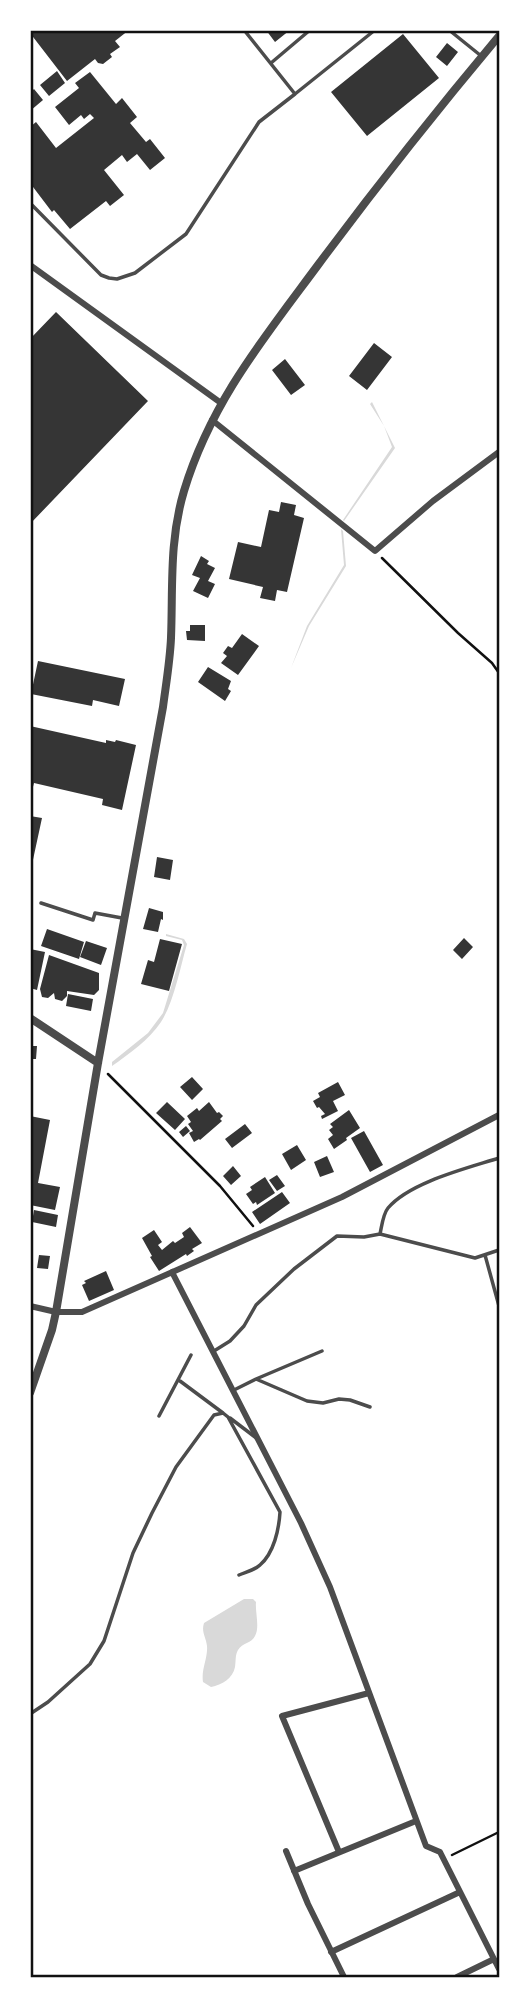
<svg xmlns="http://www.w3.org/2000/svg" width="529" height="2007" font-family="Poppins,sans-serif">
  <rect width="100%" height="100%" fill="#fff"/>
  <path fill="#d9d9d9" d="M372,402L395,448L344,521L343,520L392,447L384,426L370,404Z
    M341,529L343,531L346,566L309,626L291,668L307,626L344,565Z
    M166,934L184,939L187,944C180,968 174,1002 161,1022C149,1040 129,1054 112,1066V1062L148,1033L163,1013L184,945L182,940L166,936Z
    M244,1599H253L256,1602C255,1612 260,1627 255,1636C252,1643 242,1643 238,1650C235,1655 236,1661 235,1667C233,1678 222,1685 211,1687L203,1682C201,1669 208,1658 207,1646C206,1637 201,1632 204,1623Z"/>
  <path fill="#353535" d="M30,30H129L115,41L120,47L110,54L112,57L103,64L98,63L95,59L67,81L30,33Z
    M266,30H290L275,42Z
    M403,34L439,78L367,136L331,92Z
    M447,43L458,52L447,66L436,57Z
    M57,71L65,83L49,96L40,85Z
    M90,72L116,104L122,98L137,117L130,123L146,142L150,139L165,158L150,170L137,154L127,162L122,155L104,170L124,195L110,206L106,201L70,229L54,210L52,212L30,183V127L36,122L56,148L94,118L90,114L84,119L81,115L69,125L55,107L79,88L75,83Z
    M34,89L43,100L30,111V93Z
    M56,312L148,401L30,524V339Z
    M374,343L392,357L367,390L349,376Z
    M285,359L305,385L291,395L272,370Z
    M281,502L296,505L294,515L304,518L287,592L277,590L275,601L260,598L263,587L229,579L238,542L261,547L269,510L279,512Z
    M201,556L209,561L207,564L215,568L208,581L215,584L208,598L193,591L200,578L192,575Z
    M190,625H205V641L187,640L186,631H190Z
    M242,634L259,646L238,675L221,663L227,656L223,653L228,646L232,648Z
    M38,661L125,679L119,706L93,700L92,706L31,694Z
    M208,667L231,681L228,689L231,691L225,701L198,682Z
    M30,726L106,743V740L115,742L116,740L136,745L122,810L102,805L103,799L34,783L30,798Z
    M30,816L42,818L31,869H30Z
    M157,857L173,860L170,880L154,877Z
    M149,908L163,912V920L161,919L158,932L143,929Z
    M47,929L84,942L79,959L41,946Z
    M464,938L473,947L462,959L453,950Z
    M160,939L182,944L169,991L141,984L148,960L154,962Z
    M86,941L107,948L101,965L80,957Z
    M30,949L45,952L37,990L30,988Z
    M49,955L99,973V990L94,995L67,991V996L62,1001L55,999L54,993L48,998L42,997L40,989Z
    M68,994L93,999L91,1011L66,1006Z
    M30,1046H37L36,1059H30Z
    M192,1077L203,1089L192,1100L180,1087Z
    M338,1082L345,1095L333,1101L338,1111L322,1119L321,1116L325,1114L319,1107L317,1108L313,1101L320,1097L318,1093Z
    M167,1102L185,1119L175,1130L156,1113Z
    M209,1102L217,1113L219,1112L223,1116L220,1119L222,1121L200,1140L199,1139L194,1142L189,1133L193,1131L188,1124L191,1122L187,1116L197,1108L199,1111Z
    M349,1110L360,1128L346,1138L347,1140L334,1149L328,1139L333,1135L329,1130L333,1127L330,1124Z
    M30,1116L50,1120L38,1183L60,1187L55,1210L30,1205Z
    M245,1124L252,1133L232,1148L225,1139Z
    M186,1126L190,1131L183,1137L179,1132Z
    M364,1131L383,1165L370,1172L351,1138Z
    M297,1145L306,1160L291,1170L282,1154Z
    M327,1156L334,1172L320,1177L314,1162Z
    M233,1166L241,1176L231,1185L223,1176Z
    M277,1175L285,1186L277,1191L269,1180Z
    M265,1177L275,1193L257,1205L256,1202L253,1204L246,1194L252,1190L250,1187Z
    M282,1192L290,1203L260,1224L252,1212Z
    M34,1210L58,1215L56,1227L32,1222Z
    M190,1227L202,1243L192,1249L194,1251L187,1256L186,1254L159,1271L150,1257L152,1256L142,1238L154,1230L162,1242L158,1245L162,1250L173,1241L175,1243L184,1237L182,1233Z
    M39,1255L50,1256L48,1269L37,1268Z
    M106,1271L114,1290L89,1301L82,1285L86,1283L84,1281Z"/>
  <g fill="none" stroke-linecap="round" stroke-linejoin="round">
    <path stroke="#111" stroke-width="2.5" d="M382,558L458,633L492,663L499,673
      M108,1074L220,1186L253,1226
      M452,1855L499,1832"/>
    <path stroke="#4c4c4c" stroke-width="3.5" d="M244,30L295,94L375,30
      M449,30L480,55
      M271,63L310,30
      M30,203L101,275L109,278L117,279L135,273L186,234L259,122L295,94
      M41,903L93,920L95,913L122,918
      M380,1234C382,1225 383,1214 388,1208C410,1182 468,1168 499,1158
      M485,1255L499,1306
      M214,1351L230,1341L244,1326L256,1305L294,1269L337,1236L364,1237L380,1234L475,1258L499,1250
      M256,1379L322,1351
      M180,1381L223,1413
      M234,1390L256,1379L307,1401L323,1403L339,1399L350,1400L370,1407
      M159,1416L191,1355
      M230,1418L255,1437
      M30,1714L48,1702L90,1664L104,1641L133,1553L152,1513L176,1467L214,1415L223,1413L228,1417L280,1512C279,1529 274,1553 260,1565C255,1570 246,1572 239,1575"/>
    <path stroke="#4c4c4c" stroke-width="6" d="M30,265L221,403
      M212,420L375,551L433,501L499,452
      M172,1272L301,1523L330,1587L426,1846L440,1852L499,1969
      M30,1306L56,1312H82L342,1197L499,1115
      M286,1851L308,1904L344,1977
      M339,1852L282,1716L369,1693
      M294,1871L416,1821
      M331,1952L460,1892
      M457,1977L494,1959"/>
    <path stroke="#4c4c4c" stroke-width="8" d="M30,1018L98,1063
      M30,1393L52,1330L56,1312L98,1063L163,707C166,684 170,661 171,638C173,588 169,541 184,491C211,402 264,338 318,265C376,187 437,110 499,36"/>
  </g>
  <rect width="529" height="2007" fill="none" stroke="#ffffff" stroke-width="63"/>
  <rect x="32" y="32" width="466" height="1944" fill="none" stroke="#111" stroke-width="2.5"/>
</svg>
